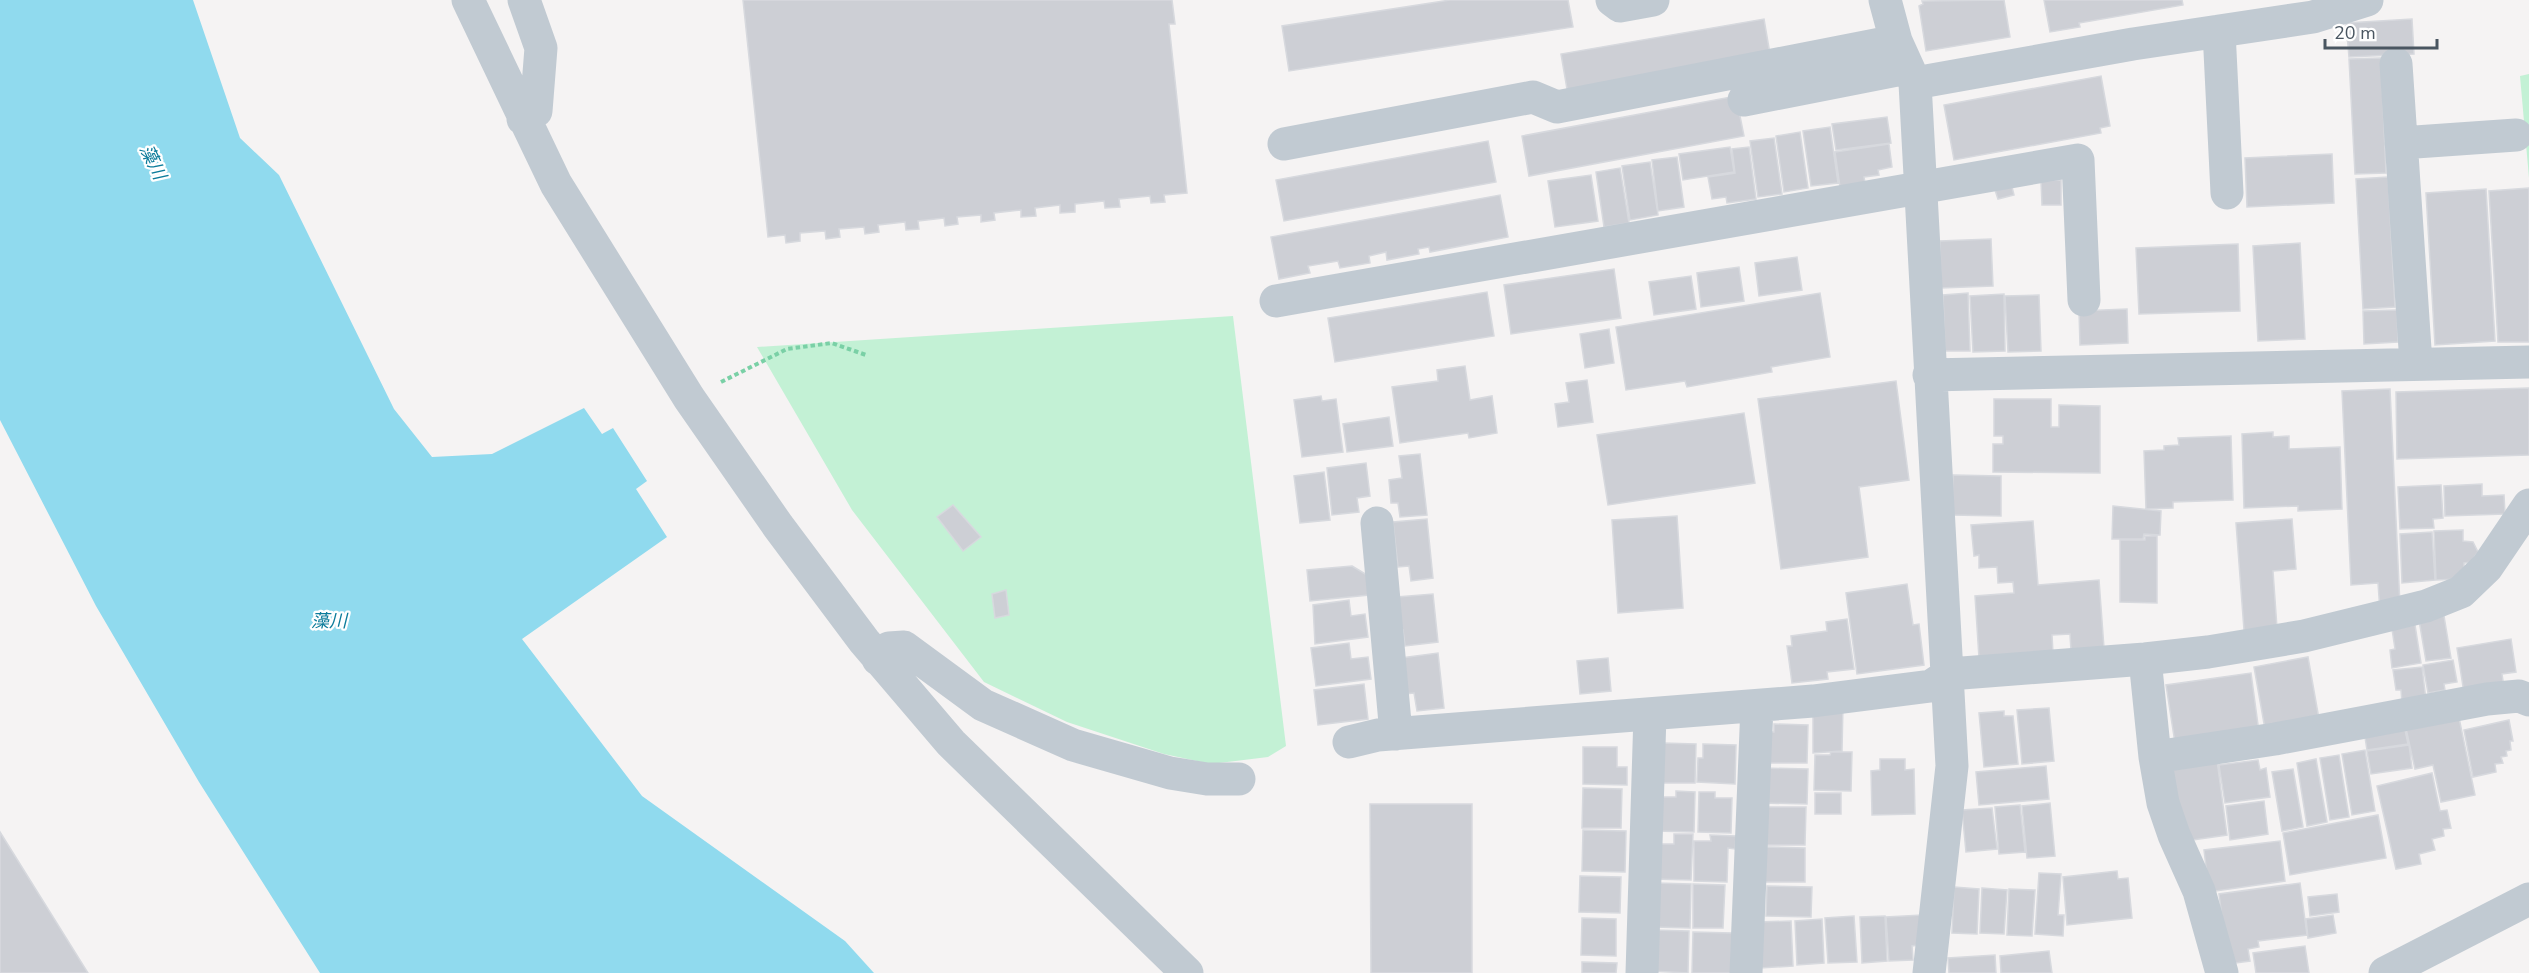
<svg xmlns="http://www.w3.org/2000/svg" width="2529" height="973" font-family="'Nunito Sans','Noto Sans JP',sans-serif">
  <rect width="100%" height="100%" fill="#f5f3f3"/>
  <path fill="#c3f1d5" d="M2529,74V178L2520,76Z
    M1233,316L1286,746L1268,757L1211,764L1164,754L1067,722L984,682L852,510L757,347Z"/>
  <path fill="#90daee" d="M0,0H193L240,138L279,175L394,409L432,457L492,454L584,408L602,434L613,428L647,481L636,489L667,537L522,639L642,796L845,941L874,973H320L199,782L96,606L0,420Z"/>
  <path fill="#cdcfd5" stroke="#d7d9de" stroke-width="1.5" d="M743,0H1172L1175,24H1169L1187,193L1164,195L1165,202L1151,203L1150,196L1119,199L1120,207L1105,208L1104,201L1075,204V212L1060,213V205L1035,208L1036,216L1021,217V210L994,213L995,220L981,222V215L957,217L958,224L945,226L944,218L918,221L919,229L906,230L905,222L878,225L879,232L865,234L864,227L839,229L840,237L826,239L825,231L800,233V241L786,243L785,235L768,237Z
    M1450,0H1568L1573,27L1289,71L1282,26Z
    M2004,0L2010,37L1926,51L1919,6L1923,4L1922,1Z
    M2044,0H2182L2183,5L2079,23L2080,27L2050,32Z
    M1764,19L1771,60L1568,95L1561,54Z
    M2412,19L2414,54L2349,57L2346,23Z
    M2381,58L2386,173L2355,174L2349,59Z
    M2101,76L2110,126L2100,128L2101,133L1954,160L1944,105Z
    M1736,96L1744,136L1529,176L1522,136Z
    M1887,117L1891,143L1836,150L1832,124Z
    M1830,127L1838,183L1811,186L1803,131Z
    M1800,132L1808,188L1784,192L1776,136Z
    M1774,138L1782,194L1758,197L1750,141Z
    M1488,141L1496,182L1284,221L1276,180Z
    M1889,144L1892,167L1878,170L1879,175L1864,177L1865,183L1840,187L1835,152Z
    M1730,147L1734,172L1683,180L1679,154Z
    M1749,147L1756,199L1727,203L1726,197L1712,199L1708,177L1735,173L1732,149Z
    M2332,154L2334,203L2247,207L2245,158Z
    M1677,157L1684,207L1658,211L1652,160Z
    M1650,162L1658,215L1630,220L1622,166Z
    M1620,168L1629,223L1604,227L1596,172Z
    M1591,175L1598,221L1555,227L1548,181Z
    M2388,177L2395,307L2363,309L2356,179Z
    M2061,180V205H2042L2041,181Z
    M2012,187L2014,195L1998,199L1995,190Z
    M2529,188V342H2498L2489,191Z
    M2486,189L2495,341L2435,345L2426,193Z
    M1500,195L1508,237L1430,252L1429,247L1418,249L1419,254L1387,260L1386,252L1369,256L1370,263L1340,268L1338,261L1308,266L1310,273L1279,279L1271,237Z
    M1991,239L1993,286L1941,288L1940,241Z
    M2300,243L2305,339L2258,341L2253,246Z
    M2238,244L2240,311L2139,314L2136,248Z
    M1797,257L1802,290L1759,296L1755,263Z
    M1739,267L1744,301L1701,307L1697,273Z
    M1614,269L1621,318L1511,334L1504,285Z
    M1691,276L1696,309L1654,315L1649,282Z
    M1487,292L1494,336L1335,362L1328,318Z
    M1820,293L1830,357L1771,367L1772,372L1687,387L1685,381L1626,390L1616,327Z
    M1968,293L1970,351H1945L1943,295Z
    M2004,294L2005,351L1973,352L1970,296Z
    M2039,295L2041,351L2008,352L2005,296Z
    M2127,309L2128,343L2080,345L2079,311Z
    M2397,310L2398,342L2364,344L2363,311Z
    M1609,329L1614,363L1585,368L1580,334Z
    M1465,366L1470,400L1492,396L1497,433L1469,438L1468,433L1400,443L1392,387L1438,381L1437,370Z
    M1587,380L1593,422L1558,427L1555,404L1569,402L1566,383Z
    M1896,381L1909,480L1859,487L1868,557L1781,569L1758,399Z
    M2529,388V455L2397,459L2396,392Z
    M2390,389L2400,606L2380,611L2378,583L2351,585L2342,391Z
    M1321,396L1322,401L1336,399L1343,452L1302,457L1294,400Z
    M1994,399H2051V427H2059V405L2100,406V473L1993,472V444H2003V436H1994Z
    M1744,413L1755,483L1608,505L1597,435Z
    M1389,417L1393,446L1347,452L1343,424Z
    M2273,432V437L2289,436V449L2340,447L2342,509L2298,511V506L2244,508L2242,434Z
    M2231,436L2233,500L2173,502V508L2146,509L2144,451L2164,450V446L2179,445L2178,438Z
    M1420,454L1427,515L1400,517L1398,503H1391L1389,480L1402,478L1399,456Z
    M1366,463L1370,496L1357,498L1359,512L1332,515L1327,468Z
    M1324,472L1330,520L1300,523L1294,476Z
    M1953,475L2001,476V516L1952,515Z
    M2482,484V496L2504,495L2505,514L2445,516L2444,486Z
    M2441,485L2443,518L2433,519L2434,528L2400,529L2398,487Z
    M953,505L981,537L963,551L937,517Z
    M2113,506L2161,511L2160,535L2144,534L2143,539H2112Z
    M1677,516L1683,608L1618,613L1612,520Z
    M1427,519L1433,578L1411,581L1409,566L1398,567L1393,522Z
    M2292,519L2296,569L2273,571L2277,628L2244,630L2236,523Z
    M2033,521L2038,585L2099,580L2104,648L2071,651L2070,634L2052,635L2053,653L1979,658L1975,596L2014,593L2013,582L1998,583L1997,567L1979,568V555L1974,556L1971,525Z
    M2463,530V541L2473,542L2478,552L2471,562L2464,563V571L2458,579L2436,580L2434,531Z
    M2432,532L2435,580L2402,583L2400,534Z
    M2145,536H2157V603L2120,602V540H2145Z
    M1352,566L1367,575L1369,595L1310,601L1307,570Z
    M1907,584L1913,625L1919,624L1924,665L1857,674L1846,593Z
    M1006,590L1009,615L995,618L992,594Z
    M1433,594L1438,642L1405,646L1403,630L1400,631L1397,597Z
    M1349,600L1351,616L1365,614L1368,637L1315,644L1313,605Z
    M2444,616L2451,658L2426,661L2419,620Z
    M1847,619L1854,669L1827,672L1828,679L1792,683L1787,646H1792L1791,636L1827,631L1826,622Z
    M2415,625L2421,663L2392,668L2390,650L2395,649L2392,629Z
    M2511,639L2516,672L2502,674L2504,687L2464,693L2457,648Z
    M1349,643L1351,659L1368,657L1371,679L1316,686L1311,648Z
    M1438,653L1444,708L1417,711L1414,693L1405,694L1401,658Z
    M2308,657L2319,719L2265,729L2254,667Z
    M1608,658L1611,691L1580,694L1577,661Z
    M2453,660L2457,682L2444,684L2445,690L2428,693L2423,665Z
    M2422,667L2426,700L2402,703L2401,690H2396L2393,670Z
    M2251,673L2259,732L2175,743L2166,685Z
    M1364,684L1368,719L1318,725L1314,690Z
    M1813,704H1843L1842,751L1813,753Z
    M2049,708L2054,761L2022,764L2017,710Z
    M2004,711V716H2013L2018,764L1984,767L1979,713Z
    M2458,713L2475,795L2441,802L2433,765L2415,769L2405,724Z
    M2509,720L2513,741H2510L2511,750L2506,751L2507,756L2501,757L2503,763L2495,764L2496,772L2473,777L2464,730Z
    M1774,724L1808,725L1807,763H1768L1769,732H1774Z
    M2404,725L2408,744L2367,750L2364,731Z
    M1662,743L1696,744L1695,783H1661Z
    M1703,744L1736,745L1735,784L1697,782L1698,758H1703Z
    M2409,745L2412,768L2371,774L2367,751Z
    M1583,747H1617V767H1627V785L1583,784Z
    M2365,750L2375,811L2352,815L2342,754Z
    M1831,752H1852L1851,791L1814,790L1815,755H1830Z
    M2339,755L2349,817L2330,820L2320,758Z
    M1880,759H1905V770L1914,769L1915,814L1872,815L1871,771L1880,770Z
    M2316,759L2327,822L2307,826L2297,763Z
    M2217,760L2227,835L2186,841L2171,766Z
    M2258,760L2260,770L2266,768L2270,797L2225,803L2219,765Z
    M2046,766L2049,799L1979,805L1976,772Z
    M1763,768L1808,769L1807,804L1763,803Z
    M2293,769L2303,827L2282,831L2272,772Z
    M2432,773L2440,811L2447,810L2451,828L2443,829L2444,836L2432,839L2435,850L2419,854L2421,864L2396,869L2377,786Z
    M1583,788L1622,789L1621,828H1582Z
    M1676,791L1695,792L1694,832L1656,831L1657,797H1676Z
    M1699,792H1715V798H1732L1731,833L1698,832Z
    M1815,793H1841V814H1815Z
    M2264,801L2268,834L2230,840L2226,806Z
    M2050,803L2055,856L2027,858L2022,806Z
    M1370,804H1472V973H1371Z
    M2020,805L2025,852L1999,854L1995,807Z
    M1763,807H1806L1805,845H1763Z
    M1992,808L1997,849L1966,852L1962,810Z
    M2378,815L2386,858L2290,875L2283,833Z
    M1583,830L1626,831L1625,872L1582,871Z
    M0,832L88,973H0Z
    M1674,834H1693L1691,880L1654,879L1655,844H1674Z
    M1710,835L1736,836L1735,849L1728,848L1727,882L1694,881V841H1711Z
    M2280,841L2285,881L2209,892L2204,850Z
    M1765,847L1805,848V882H1764Z
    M2117,871L2118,879L2128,878L2132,918L2067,925L2063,877Z
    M2039,873L2061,874L2058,915H2064L2063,936L2035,934Z
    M1580,876L1621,877L1620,913L1579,912Z
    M1655,883L1691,884L1690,928L1654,927Z
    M2300,883L2307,935L2258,941L2259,947L2248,949L2250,961L2228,964L2219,894Z
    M1693,884L1725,885L1723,928H1693Z
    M1767,886L1812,887L1811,917L1766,916Z
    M1954,887L1979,889L1977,934L1952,933Z
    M1982,888L2007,890L2004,934L1980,933Z
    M2009,889L2035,890L2032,936L2007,935Z
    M2337,894L2339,912L2310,916L2308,897Z
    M1922,915L1918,945L1912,946L1913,960L1889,961L1886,917Z
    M2333,915L2336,933L2308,938L2306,919Z
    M1854,916L1857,962L1828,963L1825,918Z
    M1885,916L1887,961L1862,963L1860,917Z
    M1582,918L1616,919V956L1581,955Z
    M1822,919L1824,963L1797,965L1795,921Z
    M1791,921L1793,966L1760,968L1757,922Z
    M1652,930L1689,931L1688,973L1650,971Z
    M1693,932L1732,933L1731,973H1692Z
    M2305,946L2309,973H2256L2253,953Z
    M2049,951L2052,973H2001L2000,956Z
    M1995,955L1996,973H1949L1948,958Z
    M1582,962L1617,963L1616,973H1582Z"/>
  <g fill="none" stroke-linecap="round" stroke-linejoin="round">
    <path stroke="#7ad0a6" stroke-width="4" stroke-dasharray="4.5 3" stroke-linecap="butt" d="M721,382L787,349L832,343L866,355"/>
    <path stroke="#c1cad2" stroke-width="33" d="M468,0L556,184L689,398L778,526L864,641L951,743L1187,973
      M1612,0L1620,6L1653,0
      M1885,0L1896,41L1915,83L1952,766L1929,973
      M2219,31L2227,193
      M2396,64L2416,364
      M1915,83L2133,44L2313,17L2367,0
      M1744,100L1907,68
      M523,119L536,111L541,48L524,0
      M2401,143L2516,135
      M1284,144L1533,97L1557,107L1896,41
      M1276,301L2078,160L2084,300
      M1929,375L2529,362
      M1377,523L1396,734
      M878,659L889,648L904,647L983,705L1073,745L1170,773L1207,779H1239
      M2145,659L2155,757L2163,803L2174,835L2199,891L2222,973
      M1349,742L1378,735L1813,701L1931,686L1949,674L2145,659L2208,652L2304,636L2426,606L2461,592L2487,567L2529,505
      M2155,757L2275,739L2487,699L2519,696L2529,700
      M1642,973L1650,714
      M1746,973L1757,706
      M2385,973L2529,899"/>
  </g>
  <g text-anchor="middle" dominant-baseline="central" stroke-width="4.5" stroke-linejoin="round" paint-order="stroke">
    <g font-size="18" font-style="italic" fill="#0c7c9b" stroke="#fff">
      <text transform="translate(153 162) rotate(64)">藻川</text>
      <text x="329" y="621">藻川</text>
    </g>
  </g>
  <path d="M2325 39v9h112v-9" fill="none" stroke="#4a5661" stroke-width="3"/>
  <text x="2334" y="39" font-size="18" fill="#4a5661" stroke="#ffffff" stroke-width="4.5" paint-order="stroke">20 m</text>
</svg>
